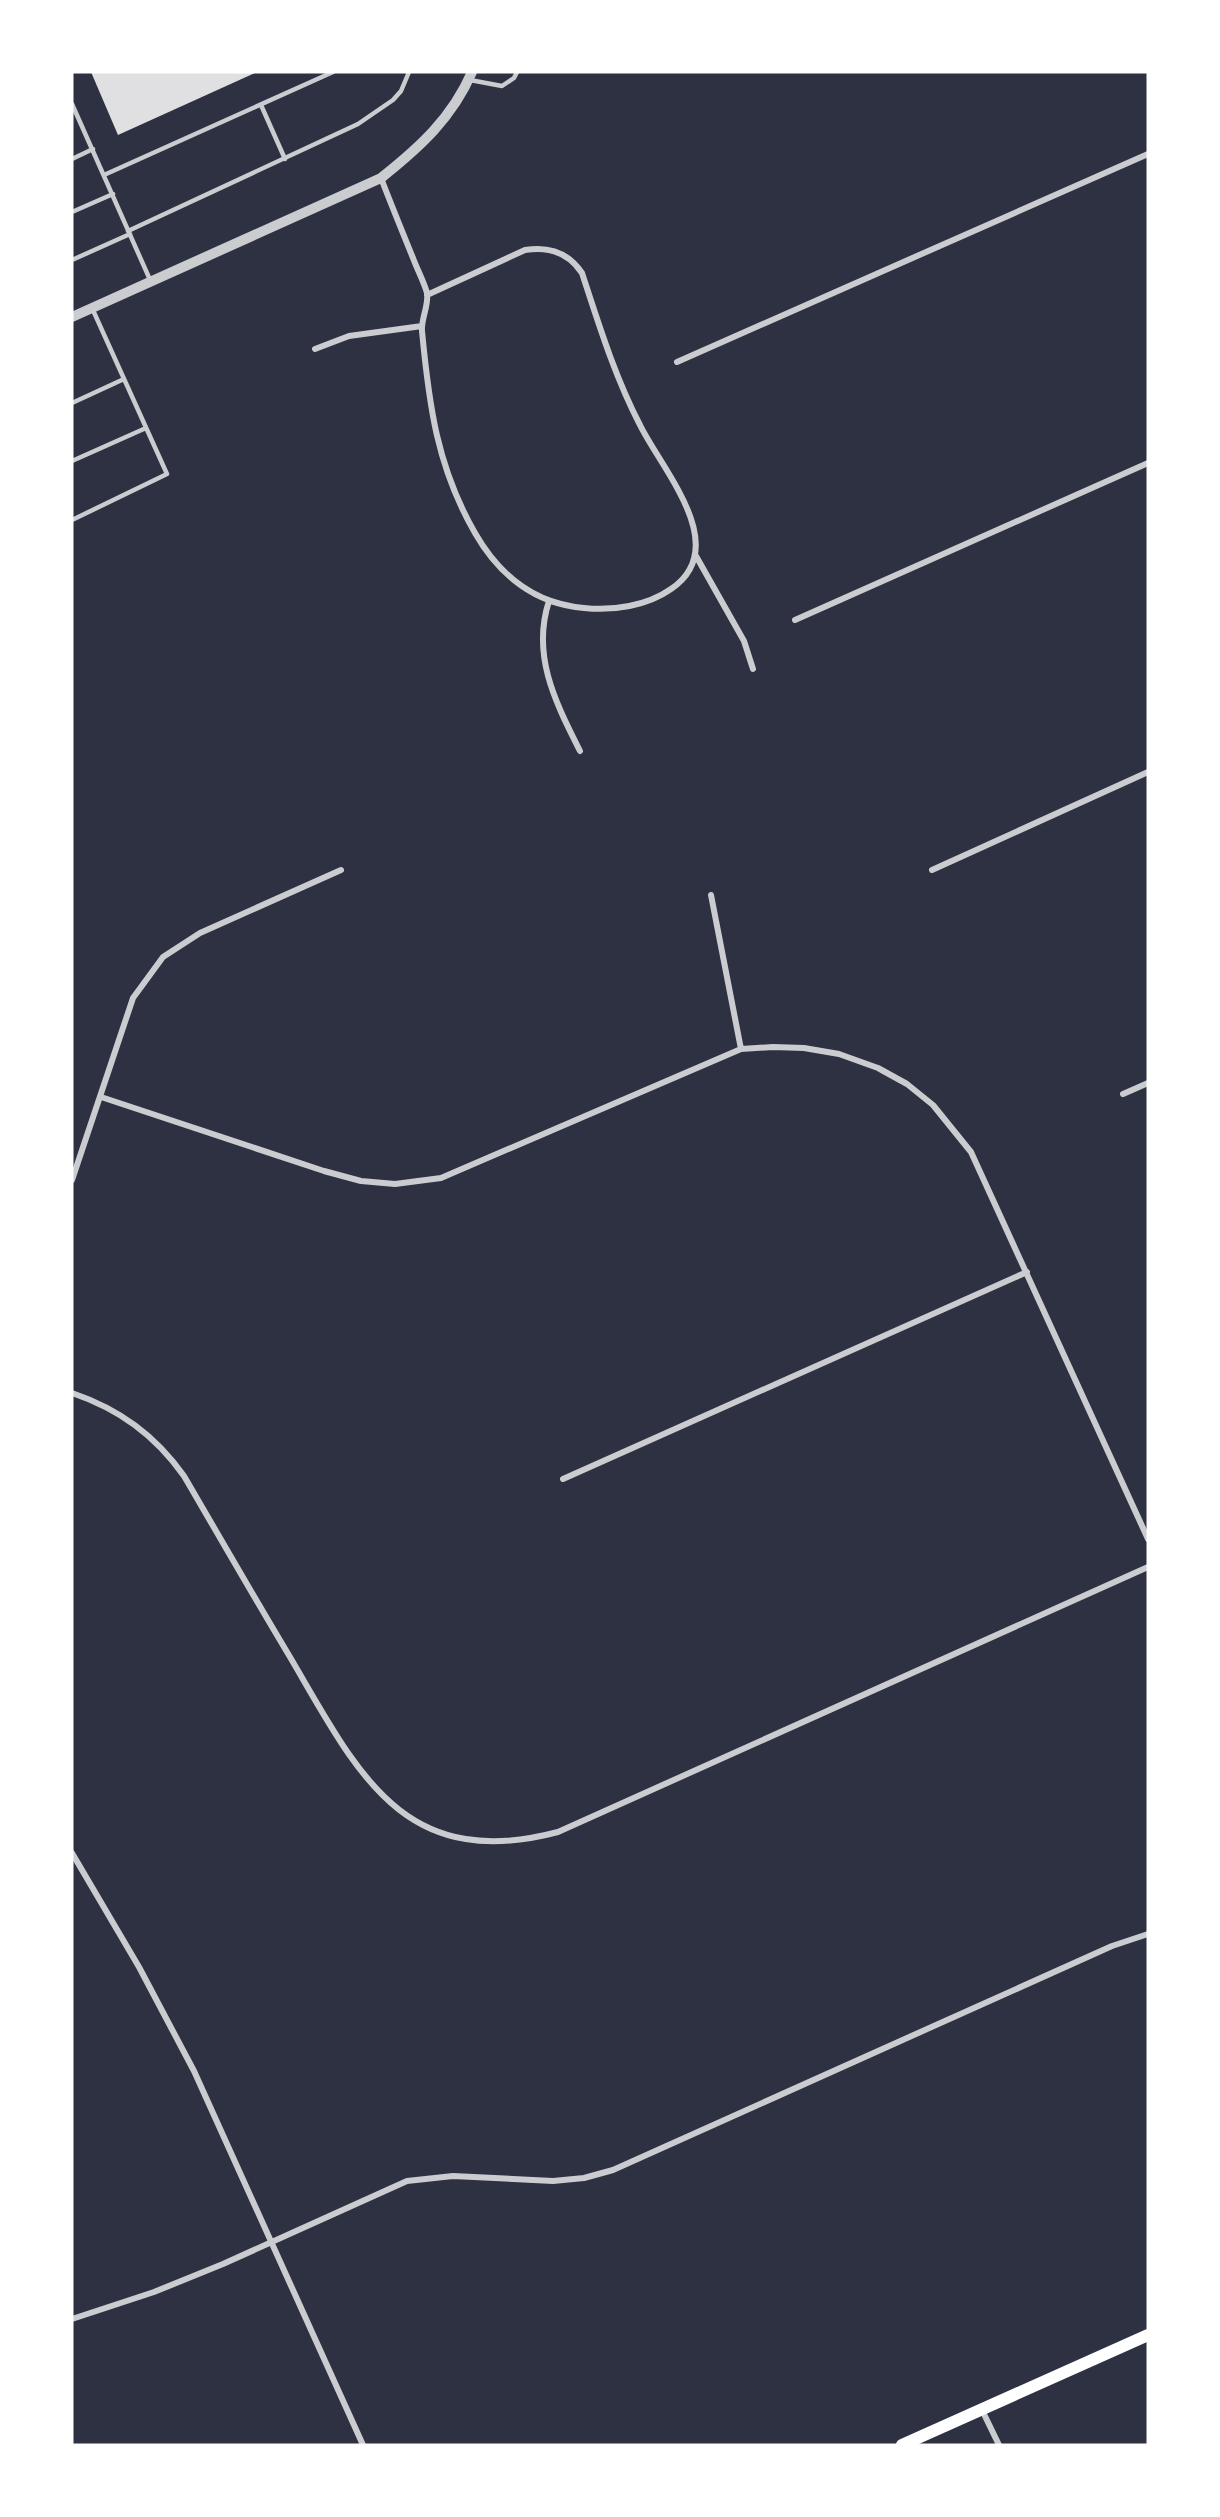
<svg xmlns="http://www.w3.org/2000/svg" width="1220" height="2517" font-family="Inter,sans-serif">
  <rect width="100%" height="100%" fill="#2d3142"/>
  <path fill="#e0e0e3" d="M91,72H257L118,135Z"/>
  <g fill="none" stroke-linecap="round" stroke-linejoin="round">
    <path stroke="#caccd0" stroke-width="4.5" d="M470,80L502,86L514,78L517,72
      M72,104L151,282
      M261,105L285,159
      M72,159L93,149
      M104,175L333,72
      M72,212L113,194
      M128,231L358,124L393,100L401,91L409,72
      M72,260L130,234
      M72,403L124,379
      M72,461L146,428
      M72,520L167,474L92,308"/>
    <path stroke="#caccd0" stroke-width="6" d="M381,178C391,204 402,231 413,258C417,269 424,282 427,293C429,305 421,319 422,331C429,405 437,467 475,533C499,575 535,604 584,608C613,611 647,606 671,589C733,547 662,470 640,425C615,377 599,325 582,273C568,252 549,246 525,250L427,295
      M315,349L349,336L422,326
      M677,362L1148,154
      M696,556L744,641L753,669
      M549,601C531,656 556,703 580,751
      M795,620L1148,463
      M932,870L1148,772
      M711,895L741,1049
      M1123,1094L1148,1083
      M101,1097L324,1171L361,1181L395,1184L441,1178L741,1049L773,1047L804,1048L839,1054L878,1068L907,1084L933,1105L971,1152L1148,1539
      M72,1180L133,998L163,957L200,933L341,870
      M72,1393C119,1409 155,1435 184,1476C219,1536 254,1597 290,1657C357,1771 402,1873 558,1832L1148,1567
      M563,1479L1027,1272
      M72,1853L139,1967L194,2071L363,2445
      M72,2319L154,2292L223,2264L407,2181L453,2176L553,2181L584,2178L613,2170L1112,1946L1148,1934
      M982,2410L999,2445"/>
    <path stroke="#caccd0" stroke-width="10" d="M72,317L381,178C420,147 452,118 472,72"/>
    <path stroke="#fff" stroke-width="12" d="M902,2445L1148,2335"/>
  </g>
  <rect width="1220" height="2517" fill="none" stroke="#ffffff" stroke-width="147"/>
</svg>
